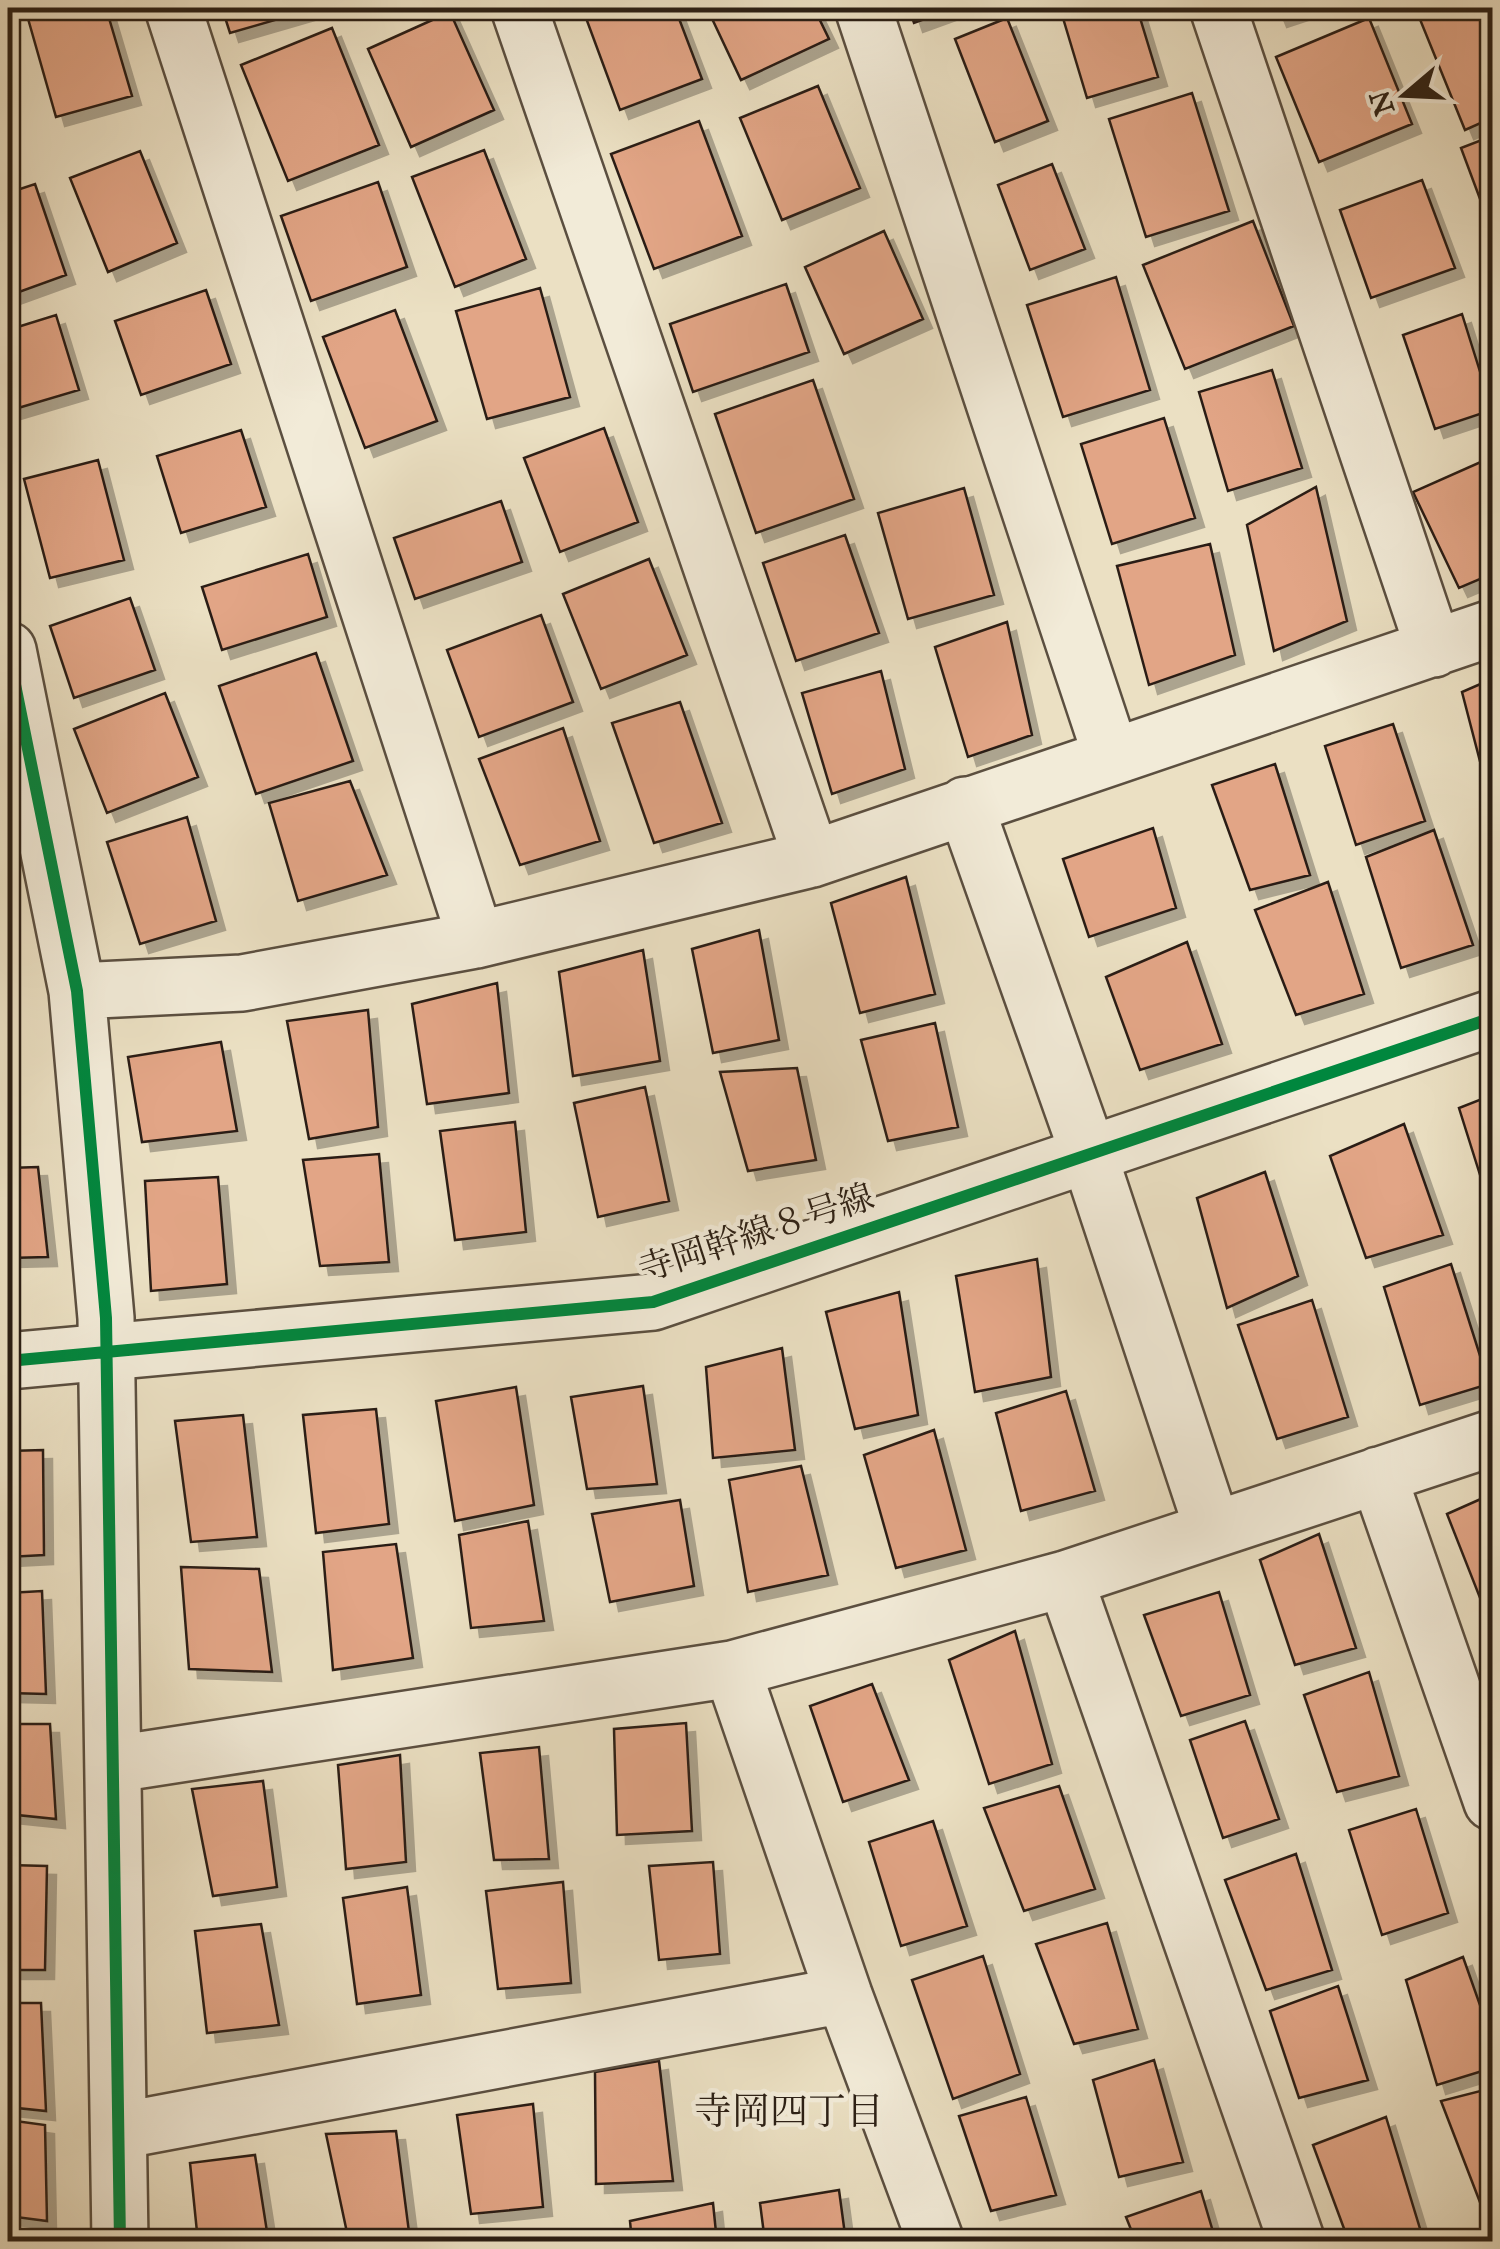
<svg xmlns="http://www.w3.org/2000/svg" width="1500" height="2249" font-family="'IM FELL Great Primer','Noto Serif JP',serif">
  <defs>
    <filter id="shadow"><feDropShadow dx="9" dy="9" stdDeviation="0" flood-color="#0004"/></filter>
  </defs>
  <rect width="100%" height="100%" fill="#ebe0c3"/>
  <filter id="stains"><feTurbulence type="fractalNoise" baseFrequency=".002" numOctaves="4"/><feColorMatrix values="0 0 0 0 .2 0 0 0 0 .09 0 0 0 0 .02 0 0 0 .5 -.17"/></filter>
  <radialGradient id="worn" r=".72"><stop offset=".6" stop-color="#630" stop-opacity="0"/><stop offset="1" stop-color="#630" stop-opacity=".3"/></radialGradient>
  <path fill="#e2a586" stroke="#2b1f14" stroke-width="2.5" filter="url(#shadow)" d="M25,8H106L132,96L56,117Z
    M222,8H316L230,33Z
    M615,8H675L702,79L620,110L586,18Z
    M707,8H814L829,39L741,80Z
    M909,8H955L914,23Z
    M1060,8H1137L1158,77L1087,98Z
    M1274,8H1308L1278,18Z
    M1427,8H1492V118L1465,130L1417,12Z
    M450,12L494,110L411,147L368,49Z
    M1007,18L1048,121L995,142L955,39Z
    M1369,18L1412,124L1319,162L1276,57Z
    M332,28L379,145L288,181L241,65Z
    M818,86L860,188L782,220L740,118Z
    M1192,93L1229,211L1146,237L1109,119Z
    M699,121L742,236L654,269L611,154Z
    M1492,136V231L1461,148Z
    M484,150L526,259L455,287L412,177Z
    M140,151L177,243L108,272L70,178Z
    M1052,164L1085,249L1030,270L998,185Z
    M1422,180L1455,268L1371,298L1340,210Z
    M378,182L407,267L311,301L281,216Z
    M35,184L66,275L8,296V193Z
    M1253,221L1294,326L1185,369L1143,265Z
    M884,231L923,319L844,354L805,267Z
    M1116,277L1150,390L1063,417L1027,305Z
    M786,284L809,352L693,392L670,324Z
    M540,288L570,397L487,419L456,311Z
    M206,290L231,364L141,395L115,321Z
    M395,310L437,421L365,448L323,337Z
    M1462,314L1492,410L1435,429L1403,335Z
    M56,315L79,390L8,411V330Z
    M1272,370L1302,468L1228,491L1199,392Z
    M813,380L854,499L756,533L715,414Z
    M1164,418L1195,518L1112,544L1081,444Z
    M604,428L638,522L560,552L524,458Z
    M241,430L266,507L181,533L157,456Z
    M1492,457V574L1459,588L1413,492Z
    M98,460L124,560L50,578L24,479Z
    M1316,487L1347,621L1274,651L1247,525Z
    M964,488L994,595L908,619L878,513Z
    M501,501L522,562L415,599L394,538Z
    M845,535L879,633L796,661L763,563Z
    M1210,544L1235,655L1149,685L1117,566Z
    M308,554L327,617L222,650L202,587Z
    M649,559L687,655L601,689L563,594Z
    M130,598L155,670L74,698L50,626Z
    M541,615L573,702L479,737L447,650Z
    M1007,622L1032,735L968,757L935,647Z
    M316,653L353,761L256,794L219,686Z
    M881,671L905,769L832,794L802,693Z
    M1492,679V795L1489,796L1462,692Z
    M165,693L198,777L107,813L74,729Z
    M680,702L722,823L654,843L612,723Z
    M1393,724L1425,821L1356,845L1325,746Z
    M563,728L600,841L520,865L479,759Z
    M1275,764L1310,875L1250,890L1212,785Z
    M350,781L387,875L298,901L269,803Z
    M187,817L216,921L140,944L107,842Z
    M1153,828L1176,908L1089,937L1063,859Z
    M1434,830L1473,945L1401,968L1366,857Z
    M906,877L935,994L860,1013L831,903Z
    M1328,882L1364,994L1296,1015L1255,910Z
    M759,930L779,1040L713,1053L692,949Z
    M1187,942L1222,1044L1140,1070L1106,977Z
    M643,950L660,1061L573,1076L559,972Z
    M497,983L509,1093L427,1104L412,1004Z
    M368,1010L378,1127L309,1139L287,1021Z
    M935,1023L958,1127L888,1141L861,1040Z
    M221,1042L237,1131L142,1142L128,1057Z
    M797,1068L816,1160L748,1171L720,1072Z
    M645,1087L669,1201L598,1217L574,1103Z
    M1492,1095V1213L1459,1108Z
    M515,1122L526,1232L455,1240L440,1131Z
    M1404,1124L1443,1235L1366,1258L1330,1156Z
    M379,1154L389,1262L320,1266L303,1160Z
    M38,1167L48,1257L8,1258V1168Z
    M1265,1172L1298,1276L1227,1308L1197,1198Z
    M218,1177L227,1284L151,1291L145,1181Z
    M1037,1259L1051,1377L975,1392L956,1276Z
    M1451,1264L1489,1384L1420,1405L1384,1287Z
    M899,1292L918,1415L855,1429L826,1312Z
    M1312,1300L1348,1417L1277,1439L1238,1325Z
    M782,1348L795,1450L713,1458L706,1367Z
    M643,1386L657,1484L587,1489L571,1397Z
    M516,1387L534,1505L455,1521L436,1401Z
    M1066,1391L1095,1491L1021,1511L996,1413Z
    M376,1409L389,1524L316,1533L303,1415Z
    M243,1415L257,1537L191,1542L175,1421Z
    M934,1430L966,1550L896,1568L864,1455Z
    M43,1450L44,1555L8,1557V1451Z
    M801,1466L828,1575L748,1592L729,1480Z
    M1492,1494V1605L1484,1608L1447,1514Z
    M680,1500L694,1586L610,1602L592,1514Z
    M528,1521L544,1621L471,1628L459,1535Z
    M1319,1534L1356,1648L1295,1665L1260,1560Z
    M396,1544L413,1658L333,1670L323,1552Z
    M181,1567L259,1569L272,1672L189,1669Z
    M42,1591L46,1694L8,1693V1593Z
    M1219,1592L1250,1695L1181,1716L1144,1615Z
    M1015,1631L1052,1764L989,1784L949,1660Z
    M1369,1672L1399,1776L1337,1792L1304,1695Z
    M872,1684L909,1780L843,1802L810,1706Z
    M1245,1721L1279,1819L1223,1838L1190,1740Z
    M686,1723L692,1831L617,1835L614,1729Z
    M8,1724H50L56,1819L8,1814Z
    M539,1747L549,1859L494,1860L480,1753Z
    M400,1755L406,1862L346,1869L338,1765Z
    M263,1781L277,1887L213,1896L192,1789Z
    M1059,1786L1095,1889L1024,1911L984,1808Z
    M1416,1809L1448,1913L1382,1935L1349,1830Z
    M933,1821L967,1926L901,1946L869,1842Z
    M1296,1854L1332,1970L1266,1990L1225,1880Z
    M713,1862L720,1954L659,1960L649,1866Z
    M8,1865L47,1866L45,1970H8Z
    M563,1882L571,1983L498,1989L486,1891Z
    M407,1887L421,1995L357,2004L343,1898Z
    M1107,1923L1138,2029L1074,2044L1036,1944Z
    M261,1924L279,2025L207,2033L195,1931Z
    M983,1956L1020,2074L953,2099L912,1980Z
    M1463,1957L1492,2039V2068L1437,2085L1406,1980Z
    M1338,1986L1368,2080L1299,2098L1270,2011Z
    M8,2003H41L46,2111L8,2107Z
    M1154,2060L1183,2162L1119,2177L1093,2080Z
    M659,2061L673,2181L596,2184L595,2072Z
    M1492,2088V2206L1483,2210L1441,2101Z
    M1026,2097L1056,2195L991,2211L959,2116Z
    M533,2104L543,2207L471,2214L457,2115Z
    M1386,2117L1421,2232L1349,2242L1313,2145Z
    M8,2120L45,2125L47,2221L8,2216Z
    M396,2131L409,2232L373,2242H349L326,2134Z
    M255,2155L268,2238L198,2242L190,2163Z
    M839,2190L846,2242H765L760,2203Z
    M1201,2191L1216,2242H1136L1126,2217Z
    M713,2203L717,2242H632L630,2221Z
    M560,2232L561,2242L480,2241Z"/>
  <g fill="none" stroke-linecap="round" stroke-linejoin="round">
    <g stroke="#5b4f40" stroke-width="60">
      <path id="minor" d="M173,8L476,940
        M519,8L812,859
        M863,8L1111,755
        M1218,8L1434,649
        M8,650L77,991L106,1318L120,2242
        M965,805L1089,1155L1213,1530
        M77,991L242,983L476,940L812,859L1492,628
        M1378,1475L1492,1802
        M1065,1579L1297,2242
        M732,1669L1065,1579L1492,1438
        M115,1764L732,1669L844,1995L936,2242
        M119,2131L844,1995"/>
    </g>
    <g stroke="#5b4f40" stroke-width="60">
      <path id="tertiary" d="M8,1361L653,1302L1492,1018"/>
    </g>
    <use href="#minor" stroke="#f2ebd8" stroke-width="55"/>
    <use href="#tertiary" stroke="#f2ebd8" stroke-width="55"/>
    <g stroke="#f2ebd8" stroke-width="19">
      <path id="cycleway" d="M8,650L77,991L106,1318L120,2242
        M8,1361L653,1302L1492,1018"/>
    </g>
    <use href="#cycleway" stroke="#00873e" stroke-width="12"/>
  </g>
  <g text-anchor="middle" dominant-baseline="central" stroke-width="9" stroke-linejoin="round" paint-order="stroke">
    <g font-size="35" fill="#2b1f14" stroke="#f2ebd8">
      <text transform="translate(756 1233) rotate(-18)">寺岡幹線８号線</text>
    </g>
    <g font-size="38" fill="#2b1f14" stroke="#f2ebd8">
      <text x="789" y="2111">寺岡四丁目</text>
    </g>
  </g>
  <rect width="1500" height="2249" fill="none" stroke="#ebe0c3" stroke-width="40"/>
  <rect x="10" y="10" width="1480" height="2229" fill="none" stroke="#2b1f14" stroke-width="5"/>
  <rect x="20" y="20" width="1460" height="2209" fill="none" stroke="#2b1f14" stroke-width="2.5"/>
  <g transform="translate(1405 95) rotate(251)" stroke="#f2ebd8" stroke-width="8" paint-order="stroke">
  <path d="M0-8L18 38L0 25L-18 38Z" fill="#2b1f14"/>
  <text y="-15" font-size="28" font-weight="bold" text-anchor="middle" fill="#2b1f14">N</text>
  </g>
  <rect width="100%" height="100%" filter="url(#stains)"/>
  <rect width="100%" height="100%" fill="url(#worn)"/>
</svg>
